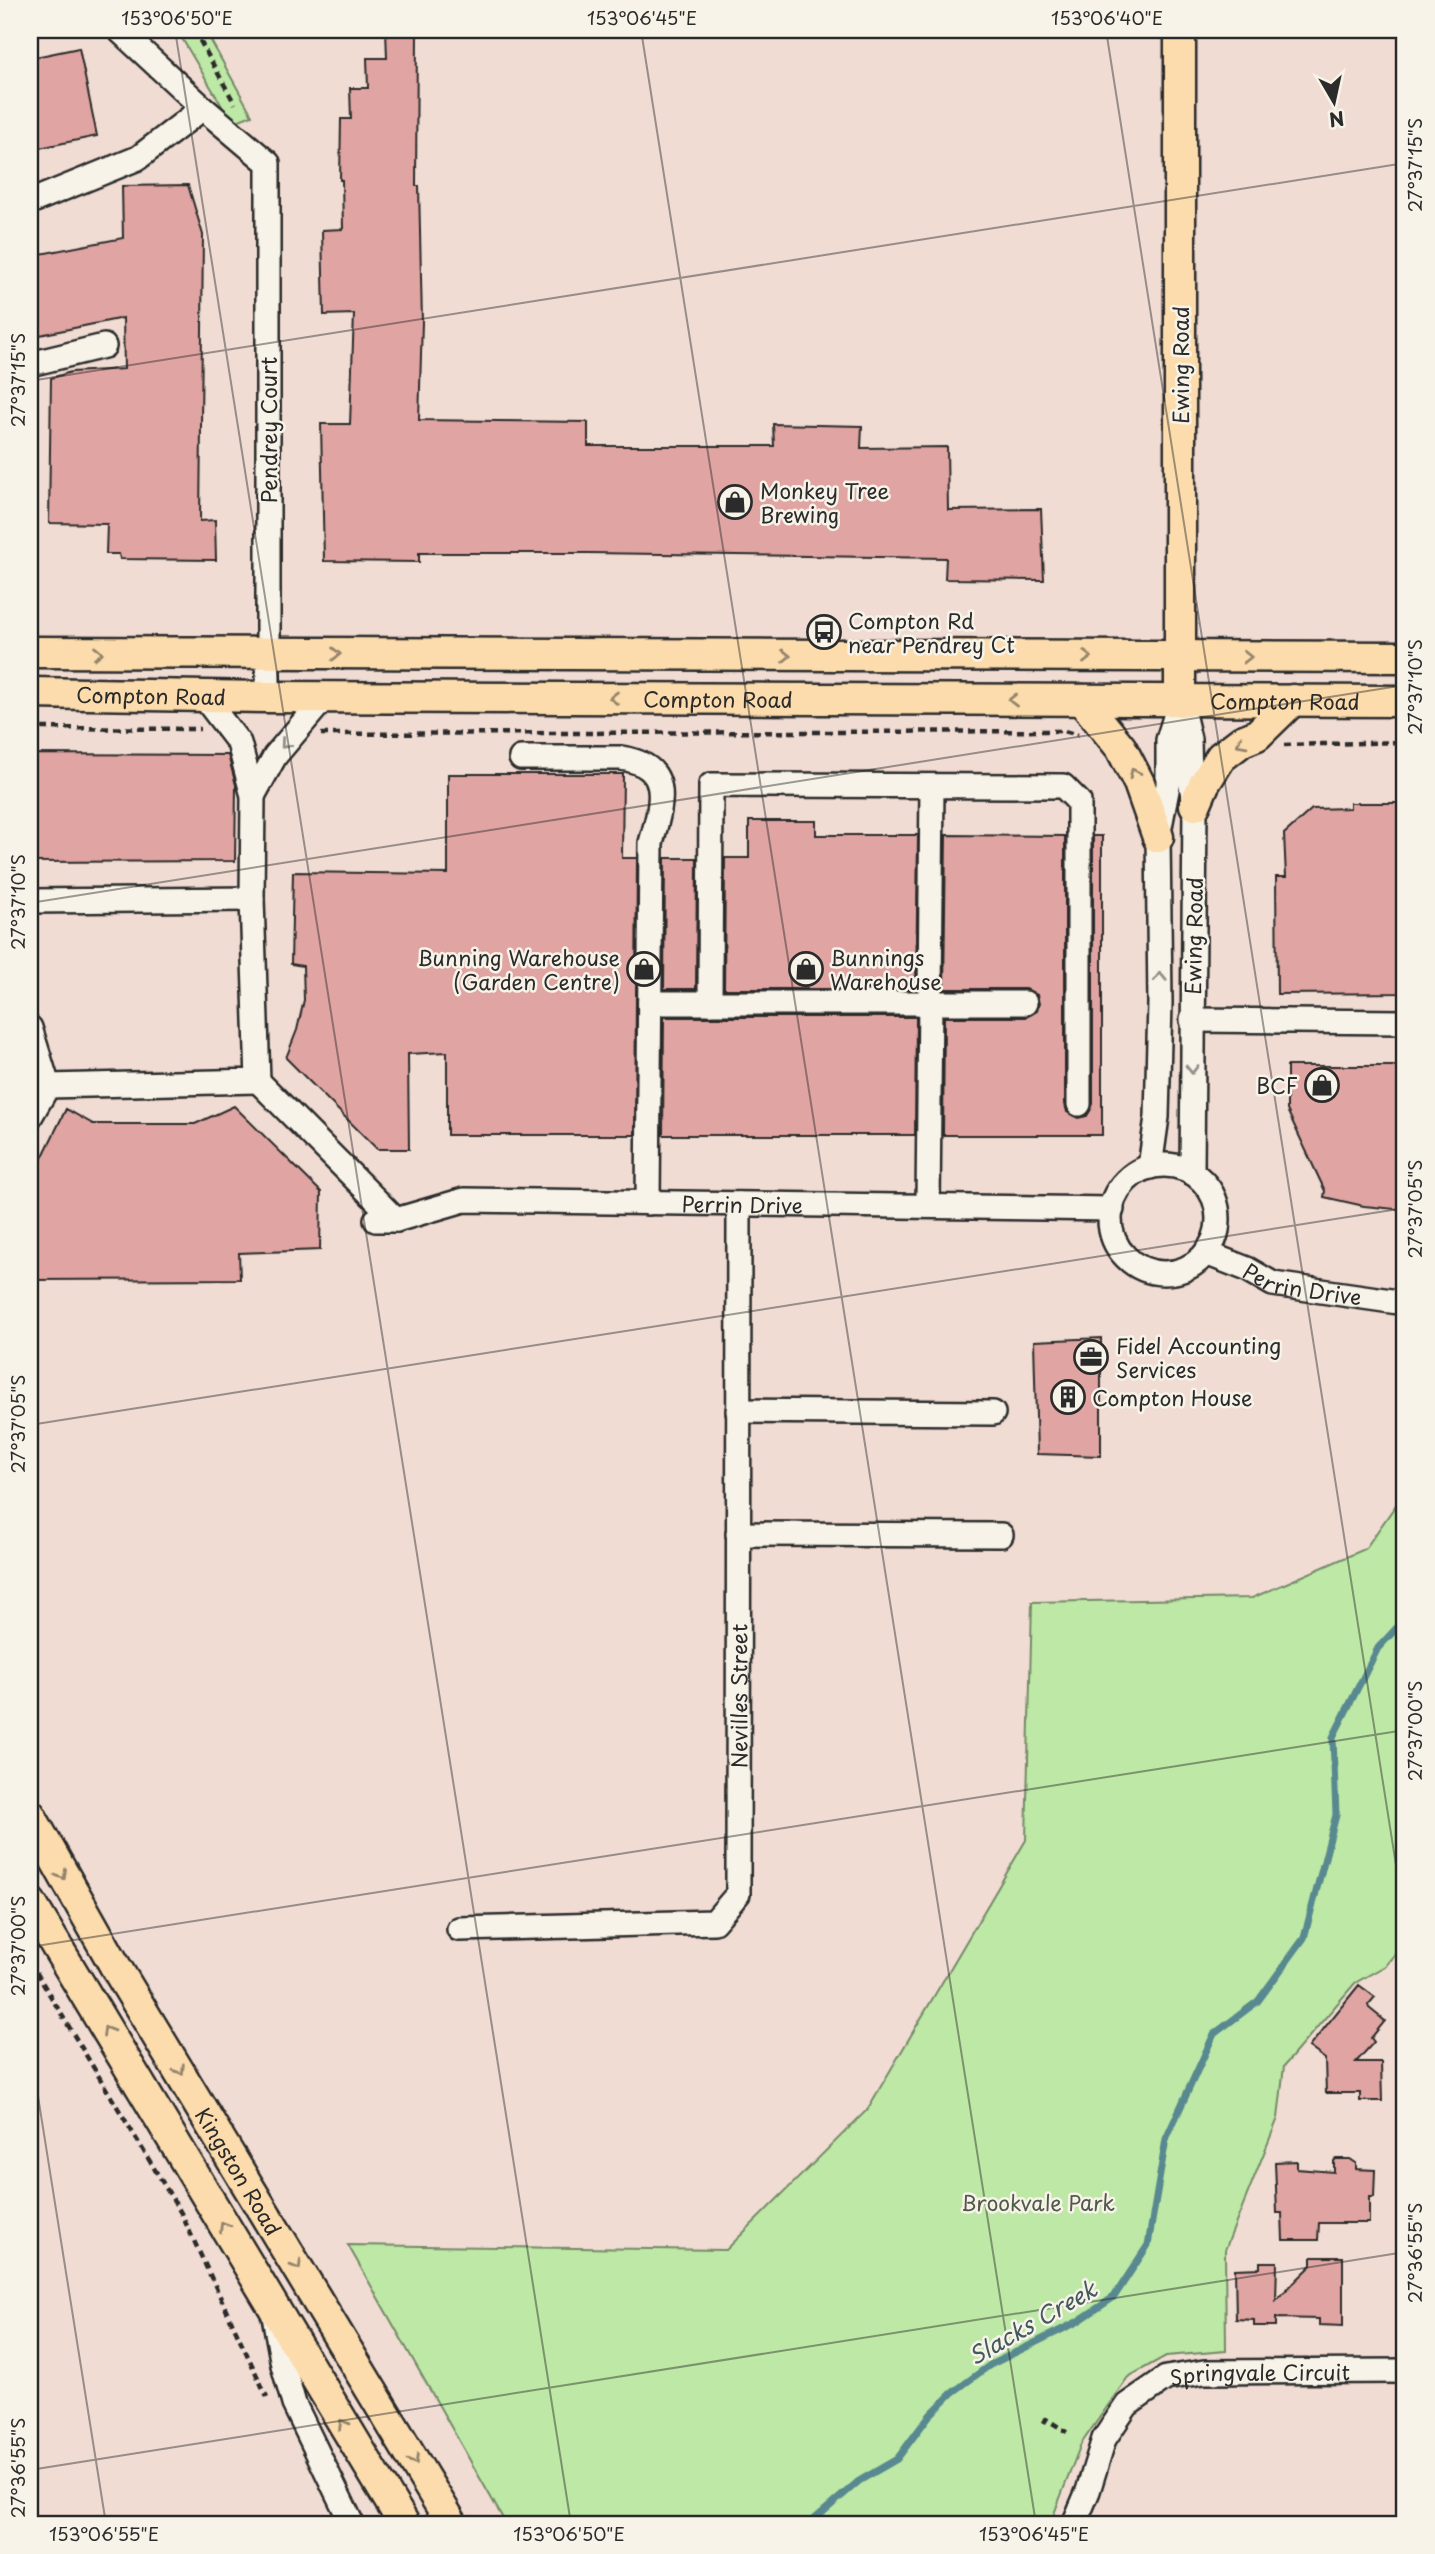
<svg xmlns="http://www.w3.org/2000/svg" width="1435" height="2554" font-family="'Playpen Sans',sans-serif">
  <rect width="100%" height="100%" fill="#f0dcd3"/>
  <filter id="ink" filterUnits="userSpaceOnUse"><feTurbulence type="fractalNoise" baseFrequency=".0143" numOctaves="2"/><feDisplacementMap in="SourceGraphic" scale="14" xChannelSelector="R" yChannelSelector="G"/><feConvolveMatrix kernelMatrix="1 2 1 2 8 2 1 2 1" color-interpolation-filters="sRGB"/></filter>
  <g filter="url(#ink)">
    <path fill="#bde8a5" stroke="#748a68" stroke-width="2" d="M177,30H205L252,115L232,123Z
      M1405,1492V1942L1385,1966L1355,1983L1284,2066L1278,2118L1225,2250L1226,2351L1166,2356L1128,2377L1081,2444L1050,2524H506L348,2245L726,2250L867,2110L1026,1840L1032,1602L1252,1598L1365,1549Z"/>
    <g fill="none" stroke-linecap="round" stroke-linejoin="round">
      <path stroke="#598990" stroke-width="7" d="M809,2524L859,2481L897,2459L929,2416L952,2393L990,2365L1077,2322L1114,2297L1148,2245L1166,2139L1214,2034L1258,2001L1304,1938L1336,1815L1333,1737L1378,1648L1405,1619"/>
    </g>
    <path fill="#e0a5a2" stroke="#2b2b2b" stroke-width="2" d="M386,30H417L416,186H419L422,322L419,420L588,422V446H774L773,424L862,426L861,448L947,447L948,510L1041,509L1044,580L945,579L946,558L588,553H419V562L324,561L321,424H350L354,314L324,315L322,230L343,229L342,180H340L341,119H351L350,88H368L367,58H387Z
      M79,48L97,136L30,150V58Z
      M188,185L203,235L200,521L215,520L216,560L120,559L119,554H106L107,524L49,523L51,378L71,372L124,369L123,318L30,337V256L123,238L122,186Z
      M30,754L228,755L236,785L235,861L30,862Z
      M448,774H623L622,858H637L635,1135H447V1052L408,1054L409,1149H377L286,1058L297,1030L304,1000L303,966L291,964L293,872L448,874Z
      M1350,803H1405V993L1277,994L1276,877H1286L1284,834L1312,809L1350,808Z
      M749,821H816V835H918L916,989H724L725,858H749Z
      M946,835L1065,836V1104L1067,1112L1078,1118L1087,1116L1093,1104V836H1102V1135H943L944,1017H1026L1037,1011L1039,1004L1037,995L1026,989H944Z
      M665,858H697L696,989H664Z
      M664,1017H916L915,1135H663Z
      M1287,1066H1405V1210L1364,1206L1324,1197L1325,1191L1287,1110Z
      M234,1106L321,1192L320,1250L239,1253L240,1279L30,1280V1162L41,1160L66,1109L93,1124H195Z
      M1101,1338V1456L1037,1454L1034,1341Z
      M1359,1985L1375,1997L1368,2005L1369,2008L1385,2021L1371,2038L1374,2042L1356,2062H1381L1382,2101H1360V2093H1326L1325,2059L1309,2047Z
      M1336,2159H1350L1356,2163V2169L1375,2170L1374,2197H1369V2223H1319L1318,2240H1283L1282,2213H1277L1275,2162L1297,2161V2169L1334,2172V2161Z
      M1312,2257H1343V2326L1319,2325V2319L1276,2318V2326H1254V2320L1236,2319L1235,2269L1260,2268V2262H1277L1276,2300L1312,2265Z"/>
    <g fill="none" stroke-linecap="round" stroke-linejoin="round">
      <g stroke="#2b2b2b" stroke-width="28">
        <g id="minor">
          <path d="M119,30L203,108L268,163V697"/>
          <path d="M30,202L138,158L203,108"/>
          <path d="M30,364L104,346"/>
          <path d="M1180,701L1189,739L1190,781L1195,805L1192,1173"/>
          <path d="M521,758H621C675,766 661,806 651,843L648,1203"/>
          <path d="M253,796L275,756L325,697"/>
          <path d="M30,901L252,899"/>
          <path d="M650,1003H1025"/>
          <path d="M710,1003L711,785L1063,786L1079,802V1104"/>
          <path d="M1192,1020L1405,1022"/>
          <path d="M30,1028L48,1086L30,1117"/>
          <path d="M258,1081L396,1220"/>
          <path d="M48,1086L258,1081L252,899L253,796L239,743L203,696"/>
          <circle cx="1164" cy="1219" r="54"/>
          <path d="M1150,1167L1157,1117L1160,1003L1158,837L1168,785V740L1180,701"/>
          <path d="M928,1206L932,786"/>
          <path id="s1" d="M376,1220H396L464,1200L1112,1209"/>
          <path id="s2" d="M1206,1253L1247,1269L1273,1284L1405,1303"/>
          <path d="M738,1411L993,1413"/>
          <path d="M738,1534L1001,1535"/>
          <path id="s3" d="M459,1929L714,1922L738,1894L739,1204"/>
          <path d="M274,2316L283,2365L294,2404L352,2524"/>
          <path id="s4" d="M1074,2524L1088,2491L1104,2439L1127,2405L1166,2378L1204,2372L1405,2371"/>
        </g>
      </g>
      <g stroke="#2b2b2b" stroke-width="35">
        <g id="major">
          <path d="M30,652L1405,657"/>
          <path id="s5" d="M30,693L268,697L1405,701"/>
          <path d="M1082,700L1121,748L1139,783L1158,837"/>
          <path d="M1180,701V30"/>
          <path d="M1195,805L1204,784L1221,757L1242,741L1257,735L1293,700"/>
          <path id="s6" d="M30,1815L114,1964L452,2524"/>
          <path d="M30,1902L404,2524"/>
        </g>
      </g>
      <path stroke="#2b2b2b" stroke-width="4.5" stroke-dasharray="7 5" stroke-linecap="butt" d="M194,30L235,104
        M30,728L200,729
        M321,734L1064,731L1078,735
        M1284,745L1405,742
        M30,1962L181,2213L267,2397
        M1044,2423L1046,2419L1067,2432"/>
      <use href="#minor" stroke="#f7f3e8" stroke-width="23"/>
      <use href="#major" stroke="#fcdcac" stroke-width="30"/>
    </g>
    <defs><path id="oneway-chevron" d="M-2-3.5L2.5 0L-2 3.5" fill="none" stroke-width="1.6" stroke-linecap="round" stroke-linejoin="round" transform="scale(1.75)"/></defs>
    <g stroke="#94846c">
      <use href="#oneway-chevron" transform="translate(98 653)"/>
      <use href="#oneway-chevron" transform="translate(336 654)"/>
      <use href="#oneway-chevron" transform="translate(786 656)"/>
      <use href="#oneway-chevron" transform="translate(1087 657)"/>
      <use href="#oneway-chevron" transform="translate(1247 657)"/>
      <use href="#oneway-chevron" transform="translate(614 698) rotate(-180)"/>
      <use href="#oneway-chevron" transform="translate(1013 700) rotate(-180)"/>
      <use href="#oneway-chevron" transform="translate(1241 743) rotate(152)"/>
      <use href="#oneway-chevron" transform="translate(1134 773) rotate(-116)"/>
      <use href="#oneway-chevron" transform="translate(62 1875) rotate(60)"/>
      <use href="#oneway-chevron" transform="translate(107 2031) rotate(-121)"/>
      <use href="#oneway-chevron" transform="translate(180 2070) rotate(58)"/>
      <use href="#oneway-chevron" transform="translate(224 2226) rotate(-121)"/>
      <use href="#oneway-chevron" transform="translate(297 2265) rotate(59)"/>
      <use href="#oneway-chevron" transform="translate(343 2424) rotate(-121)"/>
      <use href="#oneway-chevron" transform="translate(414 2460) rotate(59)"/>
    </g>
    <g stroke="#918f8a">
      <use href="#oneway-chevron" transform="translate(285 744) rotate(131)"/>
      <use href="#oneway-chevron" transform="translate(1160 977) rotate(-91)"/>
      <use href="#oneway-chevron" transform="translate(1192 1069) rotate(90)"/>
    </g>
  </g>
  <path fill="none" stroke="#2b2b2b" stroke-width="2" stroke-opacity="0.45" d="M175,30L571,2524M641,30L1036,2524M1106,30L1405,1922M30,381L1405,163M30,903L1405,685M30,1425L1405,1208M30,1947L1405,1730M30,2046L106,2524M30,2470L1405,2252"/>
  <defs>
    <g id="shop-ring" transform="scale(1.75)"><circle r="9.5" fill="#f7f3e8" stroke="#2b2b2b" stroke-width="1.5"/><path d="M-5-2.5h2.3a2.7 3.5 0 0 1 5.4 0H5L5.5 6h-11ZM-1.5-2.5h3a1.5 2.3 0 0 0-3 0Z" fill="#2b2b2b"/></g>
    <g id="bus-ring" transform="scale(1.75)"><circle r="9.5" fill="#f7f3e8" stroke="#2b2b2b" stroke-width="1.5"/><path d="M-5-6H5V4H4V6H2V4H-2V6H-4V4H-5ZM-3.5-4V0h7V-4ZM-3.5 1.2v1.5H-2V1.2ZM2 1.2v1.5H3.5V1.2Z" fill="#2b2b2b"/></g>
    <g id="office-ring" transform="scale(1.75)"><circle r="9.5" fill="#f7f3e8" stroke="#2b2b2b" stroke-width="1.5"/><path d="M-6-3h4V-5.5h4V-3h4V5H-6ZM-1-4.5V-3h2v-1.5ZM-6 0V1H6V0Z" fill="#2b2b2b"/></g>
    <g id="building-ring" transform="scale(1.75)"><circle r="9.5" fill="#f7f3e8" stroke="#2b2b2b" stroke-width="1.5"/><path d="M-4-6H4V6H1V3H-1V6H-4ZM-2.5-4.3h1.7v1.8h-1.7ZM.8-4.3h1.7v1.8H.8ZM-2.5-1h1.7V.8h-1.7ZM.8-1h1.7V.8H.8Z" fill="#2b2b2b"/></g>
  </defs>
  <g fill-rule="evenodd">
    <use href="#shop-ring" x="735" y="502"/>
    <use href="#bus-ring" x="824" y="632"/>
    <use href="#shop-ring" x="644" y="969"/>
    <use href="#shop-ring" x="806" y="969"/>
    <use href="#shop-ring" x="1322" y="1085"/>
    <use href="#office-ring" x="1091" y="1357"/>
    <use href="#building-ring" x="1068" y="1397"/>
  </g>
  <g text-anchor="middle" dominant-baseline="central" stroke-width="5" stroke-linejoin="round" paint-order="stroke">
    <g font-size="21" fill="#2b2b2b" stroke="#f7f3e8">
      <text transform="translate(1180 365) rotate(-90)">Ewing Road</text>
      <text transform="translate(268 430) rotate(-90)">Pendrey Court</text>
      <text stroke="none"><textPath href="#s5" startOffset="121">Compton Road</textPath></text>
      <text stroke="none"><textPath href="#s5" startOffset="688">Compton Road</textPath></text>
      <text stroke="none"><textPath href="#s5" startOffset="1255">Compton Road</textPath></text>
      <text transform="translate(1193 936) rotate(-89)">Ewing Road</text>
      <text stroke="none"><textPath href="#s1" startOffset="369">Perrin Drive</textPath></text>
      <text stroke="none"><textPath href="#s2" startOffset="103">Perrin Drive</textPath></text>
      <text stroke="none"><textPath href="#s3" startOffset="490">Nevilles Street</textPath></text>
      <text stroke="none"><textPath href="#s6" startOffset="413">Kingston Road</textPath></text>
      <text stroke="none"><textPath href="#s4" startOffset="273">Springvale Circuit</textPath></text>
    </g>
    <g font-size="21" fill="#2b2b2b" stroke="#f7f3e8" text-anchor="start">
      <text x="760" y="490">Monkey Tree<tspan x="760" dy="24">Brewing</tspan></text>
      <text x="848" y="620">Compton Rd<tspan x="848" dy="24">near Pendrey Ct</tspan></text>
      <text x="620" y="957" text-anchor="end">Bunning Warehouse<tspan x="620" dy="24">(Garden Centre)</tspan></text>
      <text x="830" y="957">Bunnings<tspan x="830" dy="24">Warehouse</tspan></text>
      <text x="1298" y="1085" text-anchor="end">BCF</text>
      <text x="1116" y="1345">Fidel Accounting<tspan x="1116" dy="24">Services</tspan></text>
      <text x="1092" y="1397">Compton House</text>
    </g>
    <g font-size="21" fill="#505a4a" stroke="#f7f3e8">
      <text x="1038" y="2202">Brookvale Park</text>
    </g>
    <g font-size="23" font-style="italic" fill="#425a5d" stroke="#f7f3e8">
      <text transform="translate(1032 2322) rotate(-30)">Slacks Creek</text>
    </g>
  </g>
  <rect width="1435" height="2554" fill="none" stroke="#f7f3e8" stroke-width="77"/>
  <g transform="translate(1334 102) rotate(171)" stroke="#f7f3e8" stroke-width="5" paint-order="stroke">
  <path d="M0-5L12 26L0 18L-12 26Z" fill="#2b2b2b"/>
  <text y="-10" font-size="19" font-weight="bold" text-anchor="middle" fill="#2b2b2b">N</text>
  </g>
  <rect x="38" y="38" width="1358" height="2478" fill="none" stroke="#2b2b2b" stroke-width="2.5"/>
  <g font-size="18" text-anchor="middle" fill="#2b2b2b">
    <text x="177" y="25">153°06'50"E</text>
    <text x="642" y="25">153°06'45"E</text>
    <text x="1107" y="25">153°06'40"E</text>
    <text transform="translate(1416 165) rotate(-90)" y="6">27°37'15"S</text>
    <text transform="translate(19 380) rotate(-90)" y="6">27°37'15"S</text>
    <text transform="translate(1416 687) rotate(-90)" y="6">27°37'10"S</text>
    <text transform="translate(19 902) rotate(-90)" y="6">27°37'10"S</text>
    <text transform="translate(1416 1209) rotate(-90)" y="6">27°37'05"S</text>
    <text transform="translate(19 1424) rotate(-90)" y="6">27°37'05"S</text>
    <text transform="translate(1416 1731) rotate(-90)" y="6">27°37'00"S</text>
    <text transform="translate(19 1946) rotate(-90)" y="6">27°37'00"S</text>
    <text transform="translate(1416 2253) rotate(-90)" y="6">27°36'55"S</text>
    <text transform="translate(19 2468) rotate(-90)" y="6">27°36'55"S</text>
    <text x="104" y="2541">153°06'55"E</text>
    <text x="569" y="2541">153°06'50"E</text>
    <text x="1034" y="2541">153°06'45"E</text>
  </g>
</svg>
